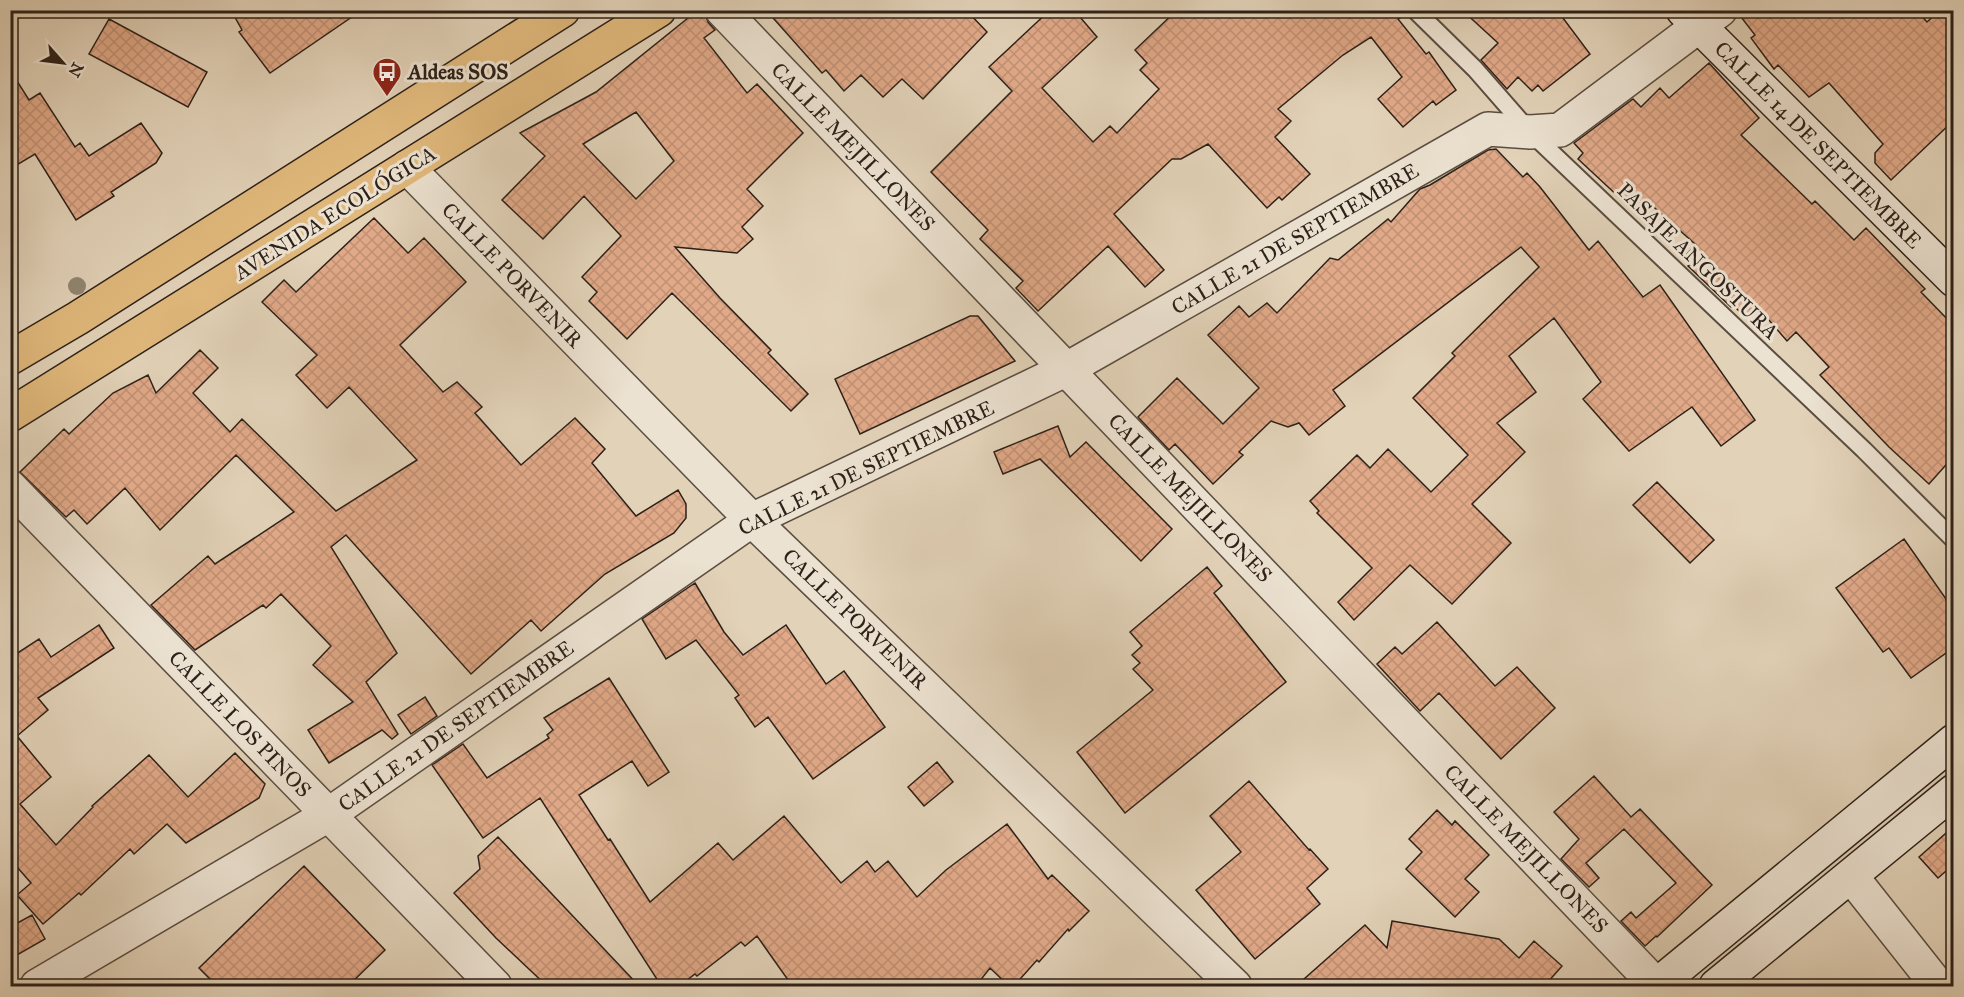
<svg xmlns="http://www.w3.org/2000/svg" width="1964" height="997" font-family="'IM FELL Great Primer',serif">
  <defs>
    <pattern id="building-cross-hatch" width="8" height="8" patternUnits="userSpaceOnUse" patternTransform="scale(1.5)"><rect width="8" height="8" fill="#e1a988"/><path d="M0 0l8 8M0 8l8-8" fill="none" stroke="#c19175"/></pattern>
  </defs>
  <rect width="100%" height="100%" fill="#e2d2b8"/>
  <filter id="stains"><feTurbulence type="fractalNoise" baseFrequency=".00333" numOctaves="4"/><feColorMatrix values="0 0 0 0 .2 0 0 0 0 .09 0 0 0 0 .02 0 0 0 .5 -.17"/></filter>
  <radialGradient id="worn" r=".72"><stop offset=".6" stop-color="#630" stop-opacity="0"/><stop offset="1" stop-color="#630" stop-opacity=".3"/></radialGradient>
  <path fill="url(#building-cross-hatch)" stroke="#2d2119" stroke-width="1.5" fill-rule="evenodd" d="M231,10H362L270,73L239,32L242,30Z
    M698,10H704L708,22L715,30L704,38L747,93L757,84L803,133L747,189L763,206L742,227L753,239L737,253L675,247L720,298L771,350L768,353L808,394L791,411L672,293L627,339L589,301L597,292L582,277L621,236L584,196L543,239L502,200L545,156L520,133L596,92ZM636,112L674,161L636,199L583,144Z
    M766,10H966L987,32L923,99L902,79L883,97L861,75L844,91L826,70L822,73Z
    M1050,10H1074L1097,37L1042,88L1093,142L1110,126L1117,133L1159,89L1140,70L1147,63L1135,50L1177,10H1405L1406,14L1398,19L1426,54L1429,52L1456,90L1436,105L1433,101L1403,127L1378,99L1402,77L1371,37L1343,55L1278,109L1291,121L1275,137L1310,174L1282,200L1279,197L1267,208L1208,144L1181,159H1172L1114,214L1164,270L1145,287L1108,246L1038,311L1016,288L1023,281L980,239L988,230L931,172L1012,91L989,67Z
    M1462,10H1557L1590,54L1543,91L1538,85L1532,91L1518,77L1507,89L1481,60L1498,43Z
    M1738,10H1916L1927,22L1940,10H1953V121L1891,180L1875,163V153L1883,144L1829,83L1809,97L1778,65L1774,69L1751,38L1755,35L1738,13Z
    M109,19L207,72L188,107L89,54Z
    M1709,63L1759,118L1741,135L1812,204L1815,201L1854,240L1866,228L1925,289L1921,292L1953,325V457L1929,484L1889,447L1820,375L1829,367L1796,332L1787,341L1756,305L1745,317L1733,305L1731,307L1688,266L1691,263L1684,257L1696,245L1647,201L1636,213L1578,159L1583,153L1574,143L1633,99L1641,107L1660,88L1669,98Z
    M10,70L29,100L40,93L75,147L80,143L89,156L141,123L162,153L156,163L111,192L114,196L76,220L35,154L10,169Z
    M1496,149L1523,177L1527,173L1540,187L1589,250L1598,241L1643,297L1660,285L1755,420L1721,446L1692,407L1629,451L1583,399L1601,382L1554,318L1509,356L1536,392L1497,423L1525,452L1472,504L1511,543L1452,604L1410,565L1354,620L1338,602L1372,568L1317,513L1319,511L1310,501L1357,455L1370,468L1388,449L1431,492L1468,455L1413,398L1455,356L1452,353L1539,267L1521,247L1333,390L1345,406L1309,435L1299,423L1288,427L1271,421L1239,452L1243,455L1213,484L1175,444L1169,450L1138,417L1177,378L1223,424L1259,388L1208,335L1239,306L1249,317L1267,303L1277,313L1330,258L1338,260L1388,219L1391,222L1420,189L1430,185L1488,150Z
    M374,218L408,253L424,238L466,282L400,345L443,392L457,382L482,407L475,413L521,465L575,418L605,449L592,463L636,516L678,490L686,504V518L674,533L605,574L541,631L531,620L471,674L346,535L331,547L397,653L366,682L398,734L392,739L382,730L329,763L308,730L353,702L313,665L331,646L281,594L266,608L263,605L195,650L151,605L208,556L215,564L294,512L236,455L160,530L125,488L87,524L74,510L66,517L20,472L64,429L69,434L113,393L148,375L156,393L200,350L218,368L193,393L230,432L242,419L336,511L417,460L349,387L327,408L296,375L317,355L262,302L284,280L296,292Z
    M970,316H978L1015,361L860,434L835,379Z
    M1058,426L1070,457L1086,442L1172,529L1141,561L1040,459L1003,474L994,452Z
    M1657,482L1714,540L1690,563L1633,505Z
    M1904,539L1953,609V648L1911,678L1889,648L1883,652L1836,588Z
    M1207,567L1222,586L1214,593L1286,682L1125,813L1077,752L1153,690L1133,669L1140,663L1132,655L1142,646L1130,632Z
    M695,583L724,632L743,655L786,625L826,684L844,671L885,727L813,779L768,717L755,727L735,698L739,695L696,640L666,659L642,619Z
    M1437,622L1495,686L1517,667L1555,708L1501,759L1439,693L1420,711L1377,664L1395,647L1402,654Z
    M99,625L114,648L38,698L48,710L17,736L51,777L20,804L56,845L93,807L92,806L149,755L188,797L235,753L265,784L259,798L186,843L167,824L134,854L130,849L81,895L79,893L43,924L17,895L31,883L10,859V658L39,639L51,657Z
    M609,678L669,772L648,786L632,761L579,795L608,840L610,839L650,902L718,843L733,860L784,816L841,883L867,861L875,872L888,861L917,897L946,870L1007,824L1048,879L1052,875L1089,911L1069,931L1068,929L1039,962L1037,960L1013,987H1010L990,968L975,987H793L757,936L745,946L741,942L697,976L695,974L678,987H662L540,798L483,838L432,765L463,744L487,778L549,738L547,735L553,730L544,718Z
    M425,697L437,716L411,734L398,715Z
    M937,762L953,782L924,806L908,787Z
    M1594,776L1631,817L1640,809L1712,885L1657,937L1656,936L1645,946L1621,921L1631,912L1636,918L1676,883L1624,829L1586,863L1599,878L1589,887L1561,859L1579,839L1554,812Z
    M1249,781L1309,850L1310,849L1328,869L1307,888L1320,904L1255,959L1196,890L1241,852L1210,816Z
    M1437,810L1452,825L1455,821L1489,855L1465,879L1479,892L1455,917L1406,869L1422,852L1409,839Z
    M1953,827V865L1938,878L1919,857Z
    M498,837L640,987H548L496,938L454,893L480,869L478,856Z
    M304,866L385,950L347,987H218L199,968Z
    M32,915L45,939L10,959V927Z
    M1392,921L1499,939L1519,958L1534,941L1562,966L1547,983L1551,987H1295L1365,925L1387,948Z"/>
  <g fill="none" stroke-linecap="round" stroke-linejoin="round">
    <g stroke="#5a4d41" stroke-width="20">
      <path id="lane" d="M1415,10L1475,69L1530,132L1864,450L1954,540"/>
    </g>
    <g stroke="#5a4d41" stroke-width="36">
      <path id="street" d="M722,10L1657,986
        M407,167L752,520L1235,986
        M10,487L495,986
        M1851,876L1938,986
        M37,986L328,815L752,520L1067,369L1488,129L1530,132L1560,130L1720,10"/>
    </g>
    <g stroke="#2d2119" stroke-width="36">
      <path id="secondary" d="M1683,10L1954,280
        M1656,986L1954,741
        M1716,986L1954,791"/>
    </g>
    <g stroke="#2d2119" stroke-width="36">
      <path id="primary" d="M10,358L78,318L563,10
        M10,415L659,10"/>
    </g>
    <use href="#lane" stroke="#ece2d1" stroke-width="16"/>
    <use href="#street" stroke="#ece2d1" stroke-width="33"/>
    <use href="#secondary" stroke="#ece2d1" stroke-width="33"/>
    <use href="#primary" stroke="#e1b97c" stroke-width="33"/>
  </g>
  <circle fill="#918671" cx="77" cy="286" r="9"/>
  <defs>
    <g id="bus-pin" transform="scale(1.5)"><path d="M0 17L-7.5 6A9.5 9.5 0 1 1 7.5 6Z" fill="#8f2418" stroke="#ece2d1"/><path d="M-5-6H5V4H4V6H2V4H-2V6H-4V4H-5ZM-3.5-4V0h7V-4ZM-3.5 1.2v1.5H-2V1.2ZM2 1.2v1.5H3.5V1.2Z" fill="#fff"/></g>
  </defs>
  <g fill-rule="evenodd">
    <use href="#bus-pin" x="387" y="72"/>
  </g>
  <g text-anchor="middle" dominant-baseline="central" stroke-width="6" stroke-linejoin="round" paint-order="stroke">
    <g font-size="21" font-weight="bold" fill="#2d2119" stroke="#ece2d1" text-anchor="start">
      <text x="408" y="72">Aldeas SOS</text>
    </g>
    <g font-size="21" fill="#2d2119" stroke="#ece2d1">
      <text transform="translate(1818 145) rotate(45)">CALLE 14 DE SEPTIEMBRE</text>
      <text transform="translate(853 147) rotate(46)">CALLE MEJILLONES</text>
      <text transform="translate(335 213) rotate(-32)">AVENIDA ECOLÓGICA</text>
      <text transform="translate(1295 239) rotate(-30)">CALLE 21 DE SEPTIEMBRE</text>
      <text transform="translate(1698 261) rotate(44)">PASAJE ANGOSTURA</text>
      <text transform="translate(512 275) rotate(46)">CALLE PORVENIR</text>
      <text transform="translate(866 468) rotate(-26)">CALLE 21 DE SEPTIEMBRE</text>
      <text transform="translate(1190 498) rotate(46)">CALLE MEJILLONES</text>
      <text transform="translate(855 619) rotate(44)">CALLE PORVENIR</text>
      <text transform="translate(240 724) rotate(46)">CALLE LOS PINOS</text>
      <text transform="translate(456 726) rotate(-35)">CALLE 21 DE SEPTIEMBRE</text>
      <text transform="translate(1526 849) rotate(46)">CALLE MEJILLONES</text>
    </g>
  </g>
  <rect width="1964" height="997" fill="none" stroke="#e2d2b8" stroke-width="36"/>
  <rect x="12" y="12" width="1940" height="973" fill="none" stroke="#2d2119" stroke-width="3"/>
  <rect x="18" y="18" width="1928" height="961" fill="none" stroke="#2d2119" stroke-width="1.5"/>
  <g transform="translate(63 63) rotate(118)" stroke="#ece2d1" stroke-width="4.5" paint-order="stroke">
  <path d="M0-4.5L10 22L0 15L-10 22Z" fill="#2d2119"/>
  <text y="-9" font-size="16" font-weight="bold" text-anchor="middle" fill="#2d2119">N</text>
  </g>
  <rect width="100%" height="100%" filter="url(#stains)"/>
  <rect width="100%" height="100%" fill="url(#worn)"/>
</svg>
